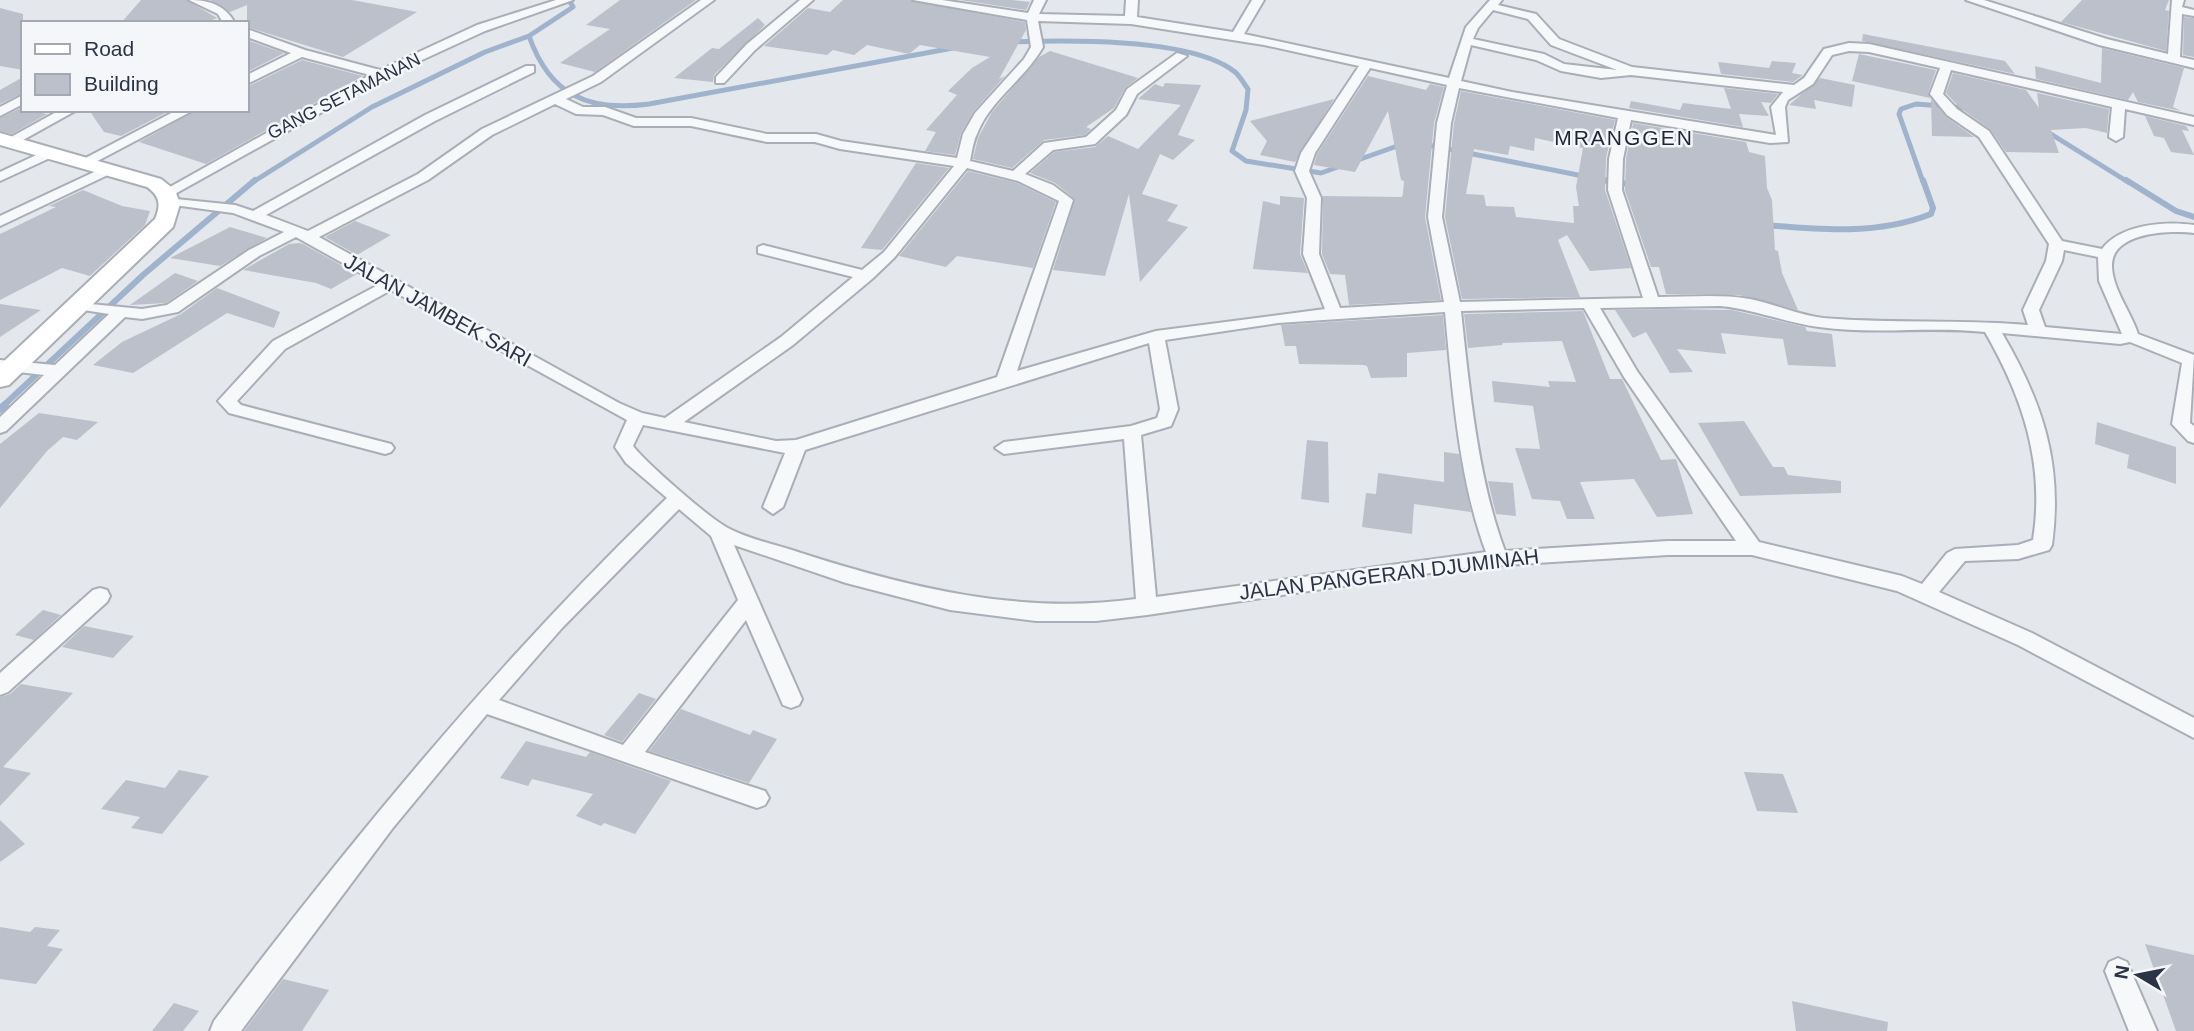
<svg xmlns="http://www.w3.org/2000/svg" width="2194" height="1031" font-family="Helvetica,sans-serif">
  <rect width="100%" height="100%" fill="#e4e7ec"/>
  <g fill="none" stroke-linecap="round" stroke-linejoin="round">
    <path stroke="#9fb4cc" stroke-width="5" d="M529,36C550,96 589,112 649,104L953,48
      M1011,42C1066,40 1191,37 1235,72C1240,76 1244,84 1248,89L1246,110L1232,151L1246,161L1321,173L1403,144
      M2046,131L2128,182
      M1423,144L1613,182
      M253,182L372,107L485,52L529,36L573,7L569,0
      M1923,182L1899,114L1901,109L1916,104L1967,108"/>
    <path stroke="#9fb4cc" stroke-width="6" d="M1602,180L1634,185
      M2126,180L2176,211L2194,217
      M1765,225C1821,230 1878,235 1931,214L1933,208L1923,180
      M3,406L143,275L255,180"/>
    <path stroke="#9fb4cc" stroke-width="8" d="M0,409L5,405"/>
  </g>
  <path fill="#bbc0ca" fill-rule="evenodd" d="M141,0H187L217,18L204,23H121Z
    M210,0H352L417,12L343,57L247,27V5L230,12Z
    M620,0H696L595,72L560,63L610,29L586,25Z
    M843,0H910L1025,22L1026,30L999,79L1005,76L973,112L961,133L955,155L925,151L936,132L926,130L957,95L948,91L972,68L990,57L920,45L909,54L867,45L854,55L833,50L827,55L764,46L808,8L830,12Z
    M960,0H1012L1030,2L1026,10Z
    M2082,0H2169L2165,10L2169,11L2166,51L2061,22Z
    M0,8L23,14V70L0,66Z
    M2184,17L2194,18V57L2183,55Z
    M758,18L765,25L714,75L713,82L674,78L712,48L719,49Z
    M1863,34L2005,61L2015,74L1862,41Z
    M247,40L284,53L247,72Z
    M2102,48L2184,68L2173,107L2181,111L2138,102L2133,92L2128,100L2036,79L2035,66L2101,83Z
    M1050,51L1138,78L1125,88L1114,108L1086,127L1091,129L1085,135L1044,140L1012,168L973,159L978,138L992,112L1039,57Z
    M1859,54L1936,70L1928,93L1930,98L1852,81Z
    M302,60L363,76L206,164L139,142L197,110H247V87Z
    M1772,61L1796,63L1792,73L1803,75L1793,82L1721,74L1718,62L1769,68Z
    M1953,73L2026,90L2039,108L2037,93L2109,109L2107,133L2086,128L2051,130L2059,153L2006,152L1990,129L1959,107L1946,93Z
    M1368,76L1426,90L1430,84L1444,87L1434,123L1425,217L1441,300L1349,305L1345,275L1330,274L1322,254L1323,196L1402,197L1403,193L1404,181L1401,180L1388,111L1355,172L1314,165L1317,154Z
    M23,77V93L0,104V90Z
    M1820,78L1855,85L1852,107L1814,100L1816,109L1789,105Z
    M1165,83L1201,85L1178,135L1195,140L1173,160L1160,154L1142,194L1178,205L1167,221L1188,227L1140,282L1129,194L1105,276L1053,270L1075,199L1055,183L1030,173L1054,152L1095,147L1108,136L1138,149L1181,105L1138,99L1155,84L1163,87Z
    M1724,88L1778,94L1771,103L1761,102L1769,116L1739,114L1743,127L1629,108L1631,101L1680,110L1683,103L1731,109Z
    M1461,91L1615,120L1606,158L1605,190L1631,268L1590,271L1567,235L1558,240L1580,297L1462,299L1445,217L1454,123ZM1535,138L1583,148L1576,187L1579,206H1573L1574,223L1516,217L1514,207L1486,206L1484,195L1466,194L1474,149L1508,155L1510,146L1534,151Z
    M1334,99L1295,162L1260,155L1267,141L1250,121Z
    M1931,99L1946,117L1974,137L1932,136Z
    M23,107V110L47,114L12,134L0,131V118Z
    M89,110H171L121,136L104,132Z
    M2145,116L2186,126L2189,131L2182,130L2194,155L2171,152L2164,138L2154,136Z
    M1633,123L1746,142L1749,152L1765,156L1767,188L1772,200L1775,250L1778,251L1782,273L1798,310L1739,295L1666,294L1659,267H1651L1625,190L1626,159Z
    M916,163L949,168L882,250L861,248Z
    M968,171L1017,183L1056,202L1033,268L957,256L946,267L899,256Z
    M83,190L122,206L150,211L145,225L90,276L62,268L0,300V234L56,207L49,206Z
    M1280,196L1304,198L1300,254L1308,273L1253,269L1263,201L1280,205Z
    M355,221L391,235L357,255L325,237Z
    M230,227L267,238L220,266L170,258Z
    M299,243L303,244L357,274L331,289L316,283L243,270L289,244Z
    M175,273L198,281L166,303L130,305Z
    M217,288L280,312L274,328L227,313L133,373L93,365L122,342L181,314Z
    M0,304L41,310L0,337Z
    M1670,309L1732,310L1805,327L1807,331L1832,334L1836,367L1788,365L1783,339L1721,333L1726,354L1677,349L1693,372L1670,373L1646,332L1633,338L1615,310Z
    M1583,311L1610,379H1622L1661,460L1676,459L1693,514L1657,517L1634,479L1580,482L1595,519H1567L1560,501L1532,499L1515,448L1540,449L1533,406L1494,402L1492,381L1550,387L1548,381L1576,382L1562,341L1503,343L1502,345L1468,348L1464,314Z
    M1443,315L1446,350L1407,353V377L1371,378L1367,366L1364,365L1299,364L1296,346H1285L1281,325Z
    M39,413L98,422L77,440L63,437L47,451L0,508V444Z
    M1744,421L1773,467H1784L1788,475L1841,481V493L1740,496L1698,423Z
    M2097,422L2176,447V484L2127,468L2129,455L2095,444Z
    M1307,440L1328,442L1329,503L1301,499Z
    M1444,452L1459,454L1471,512L1414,504L1412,534L1362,527L1366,493L1376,494L1378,473L1444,482Z
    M1488,481L1513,483L1516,516L1496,514Z
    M43,610L61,615L34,640L15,635Z
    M84,626L134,636L113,658L62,647Z
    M21,684L73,693L3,767L31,773L0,806V697L10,694Z
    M639,693L656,699L622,742L604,735Z
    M681,709L750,735L753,730L777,739L749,783L649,751Z
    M526,741L586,757L590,752L671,781L635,834L604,823L601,826L576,816L593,794L532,779L528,786L500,778Z
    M179,770L209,776L162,834L131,828L140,817L101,809L126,780L165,788Z
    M1744,772L1783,774L1798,813L1757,811Z
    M0,820L25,844L0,862Z
    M0,927L30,932L35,927L60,930L47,946L63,949L36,984L0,979Z
    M2145,944L2194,955V1031H2176Z
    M283,979L329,990L302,1031H244Z
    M1792,1001L1888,1022L1887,1031H1796Z
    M174,1003L199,1011L183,1031H152Z"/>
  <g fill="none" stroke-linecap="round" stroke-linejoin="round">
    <g stroke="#a9aeb7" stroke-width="4">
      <path id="minor" d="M189,0C209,0 225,5 235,23H223L218,14Z
        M556,0H573L485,31L385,77L173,195L168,196L161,192L370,75L302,57L247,84V75L291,53L247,37V29L305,50L380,70L477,25Z
        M701,0H714L601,82L566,99L583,107H605L636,118H691L767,134H816L841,141L957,158L963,134L975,113L1024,59L1031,47L1027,20L913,0H942L1028,13L1034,0H1046L1039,14L1125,16L1126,0H1138L1137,17L1233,32L1252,0H1264L1244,34L1449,78L1466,27L1490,0H1502L1498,5L1536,14L1559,39L1632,67L1794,85L1804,78L1824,49L1849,43L1869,44L2194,117V125L2125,109L2123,137L2116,141L2109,137L2112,107L1951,70L1943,94L1957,109L1989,131L2062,241L2102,249C2121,224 2165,221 2194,225V233C2170,230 2110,232 2112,267C2113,290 2131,312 2138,334L2194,355L2190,423L2194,426V443L2188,441L2172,424L2182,363L2130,342L2120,344L2002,333C2043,403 2063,464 2052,545L2049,550L2018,559L1965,561L1939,592L2032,633L2194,718V738L2018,645L1897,591L1752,555H1668L1471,567L1147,615L1096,621H1036L950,610L846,583L734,545L802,699L799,705L791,708L783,705L746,620L645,752L765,791L769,798L765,805L757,808L487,714L392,829L241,1031H210L214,1021C354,836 500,659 667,498L626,463L615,447L627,420L391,290L285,349L237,401L241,405L391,444L394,448L391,452L385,454L229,413L218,401L273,341L380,284L296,237L259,256L178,312L142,319L125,317L6,431L0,433V417L44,375L0,370V360L55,365L109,314L70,308V302L142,309L167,305L249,250L284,232L233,213L166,204V198L235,205L253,211L425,115L526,66H534V72L435,121L266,215L308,231L418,174L482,129L593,76ZM1493,10L1528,19L1551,45L1617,70L1564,64L1544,54L1473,39L1478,28ZM1038,21L1131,24L1264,45L1359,66L1301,153L1295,171L1307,198L1303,254L1325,309L1156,331L1017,371L1073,200L1053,185L1025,174L1053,150L1095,144L1126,115L1137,94L1187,56L1177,53L1127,89L1116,110L1086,137L1044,143L1013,171L970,161C972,152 973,142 977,134C990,100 1025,79 1043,47ZM1471,45L1536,60L1561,71L1601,78L1631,75L1783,92L1771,107L1776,135L1512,92L1461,81ZM1849,51L1869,52L1940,68L1930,94L1947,115L1979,137L2049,244L2046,261L2023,310L2028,325C1960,319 1892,324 1823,318C1798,315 1775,304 1750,299C1720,294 1689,297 1658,297L1622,190L1623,159L1631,120L1770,143L1788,142L1785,107L1788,100L1813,84L1832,55ZM1370,68L1447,85L1437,123L1428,217L1444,302L1340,308L1319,254L1321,198L1309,171L1315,153ZM1459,88L1618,118L1609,159L1608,190L1643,298L1460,302L1442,217L1451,123ZM555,104L576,114L603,115L634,126H691L767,142H815L840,149L954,166L884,252L862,270L763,245L758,247V253L853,277L781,337L665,418L642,413L619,403L319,237L428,180L492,135ZM967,168L1018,181L1059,201L997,377L796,440L776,441L684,422L793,345L872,279L894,258ZM2064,250L2098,257L2099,281L2122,334L2045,327L2039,310L2062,261ZM1720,306C1754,309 1786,323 1819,327C1876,335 1930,326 1985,332C2023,398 2045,464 2033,540L2018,545L1955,549L1947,553L1922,584L1902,576L1759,542L1637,371L1600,308ZM1584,308L1624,377L1736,541H1668L1505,551C1478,480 1469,386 1461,311ZM1445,312C1452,387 1459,481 1486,552L1156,597L1141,435L1171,426L1178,409L1165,340L1278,323ZM1149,343L1160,409L1157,418L1131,426L1004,442L995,448L1004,454L1124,439L1136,599C1021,615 910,588 801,553C778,545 747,539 726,527C707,516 646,463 633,446L643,425L785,453L763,507L773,514L783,507L805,450ZM679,509L711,536L738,600L623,745L499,700L562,628Z
        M800,0H813L755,50L724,83H716V77L747,44Z
        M1966,0H1984L2107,39L2168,54L2172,0H2184L2182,7L2194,10V16L2182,14L2180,57L2194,60V68L2099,45Z
        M23,95V104L0,116V107Z
        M60,110H77L14,145L2,142Z
        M177,110H194L88,166L76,163Z
        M47,150L54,154L52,157L0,181V172Z
        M107,166L114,170L112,173L0,226V216Z
        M100,588L107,590L110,596L107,602L8,692L0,695V673L93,590Z
        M2118,958L2127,962L2157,1031H2129L2105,971L2109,962Z"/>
    </g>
    <g stroke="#a9aeb7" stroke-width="4">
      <path id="secondary" d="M0,133L161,179L175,190L180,204L173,227L9,385L0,387V365L155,219C161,205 160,196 147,187L0,145Z"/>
    </g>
    <use href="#minor" fill="#f7f8fa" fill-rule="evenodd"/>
    <use href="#secondary" fill="#fff" fill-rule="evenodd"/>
  </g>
  <g text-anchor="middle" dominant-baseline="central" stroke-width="5" stroke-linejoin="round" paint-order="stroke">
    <g font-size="18" fill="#2b3445" stroke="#f4f6f9">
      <text transform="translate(344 96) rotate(-27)">GANG SETAMANAN</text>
    </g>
    <g font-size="21" letter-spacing="2" fill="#1d2536" stroke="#f4f6f9">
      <text x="1624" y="137">MRANGGEN</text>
    </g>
    <g font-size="21" fill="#2b3445" stroke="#f4f6f9">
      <text transform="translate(438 310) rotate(29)">JALAN JAMBEK SARI</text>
      <text transform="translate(1389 574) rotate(-7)">JALAN PANGERAN DJUMINAH</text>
    </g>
  </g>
  <rect x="21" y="21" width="228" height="91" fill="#f4f6f9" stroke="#a4a8b1" stroke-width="2"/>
  <rect x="35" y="44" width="35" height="10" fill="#ffffff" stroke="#a4a8b1" stroke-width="2"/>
  <text x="84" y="56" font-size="21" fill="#2b3445">Road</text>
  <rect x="35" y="74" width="35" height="21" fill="#bbc0ca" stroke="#a4a8b1" stroke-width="2"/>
  <text x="84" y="91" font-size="21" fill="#2b3445">Building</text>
  <g transform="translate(2138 975) rotate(280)" stroke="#f4f6f9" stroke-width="5" paint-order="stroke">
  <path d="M0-5L12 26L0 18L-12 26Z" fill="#2b3445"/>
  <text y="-10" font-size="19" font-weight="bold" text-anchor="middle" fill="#2b3445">N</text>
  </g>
</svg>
